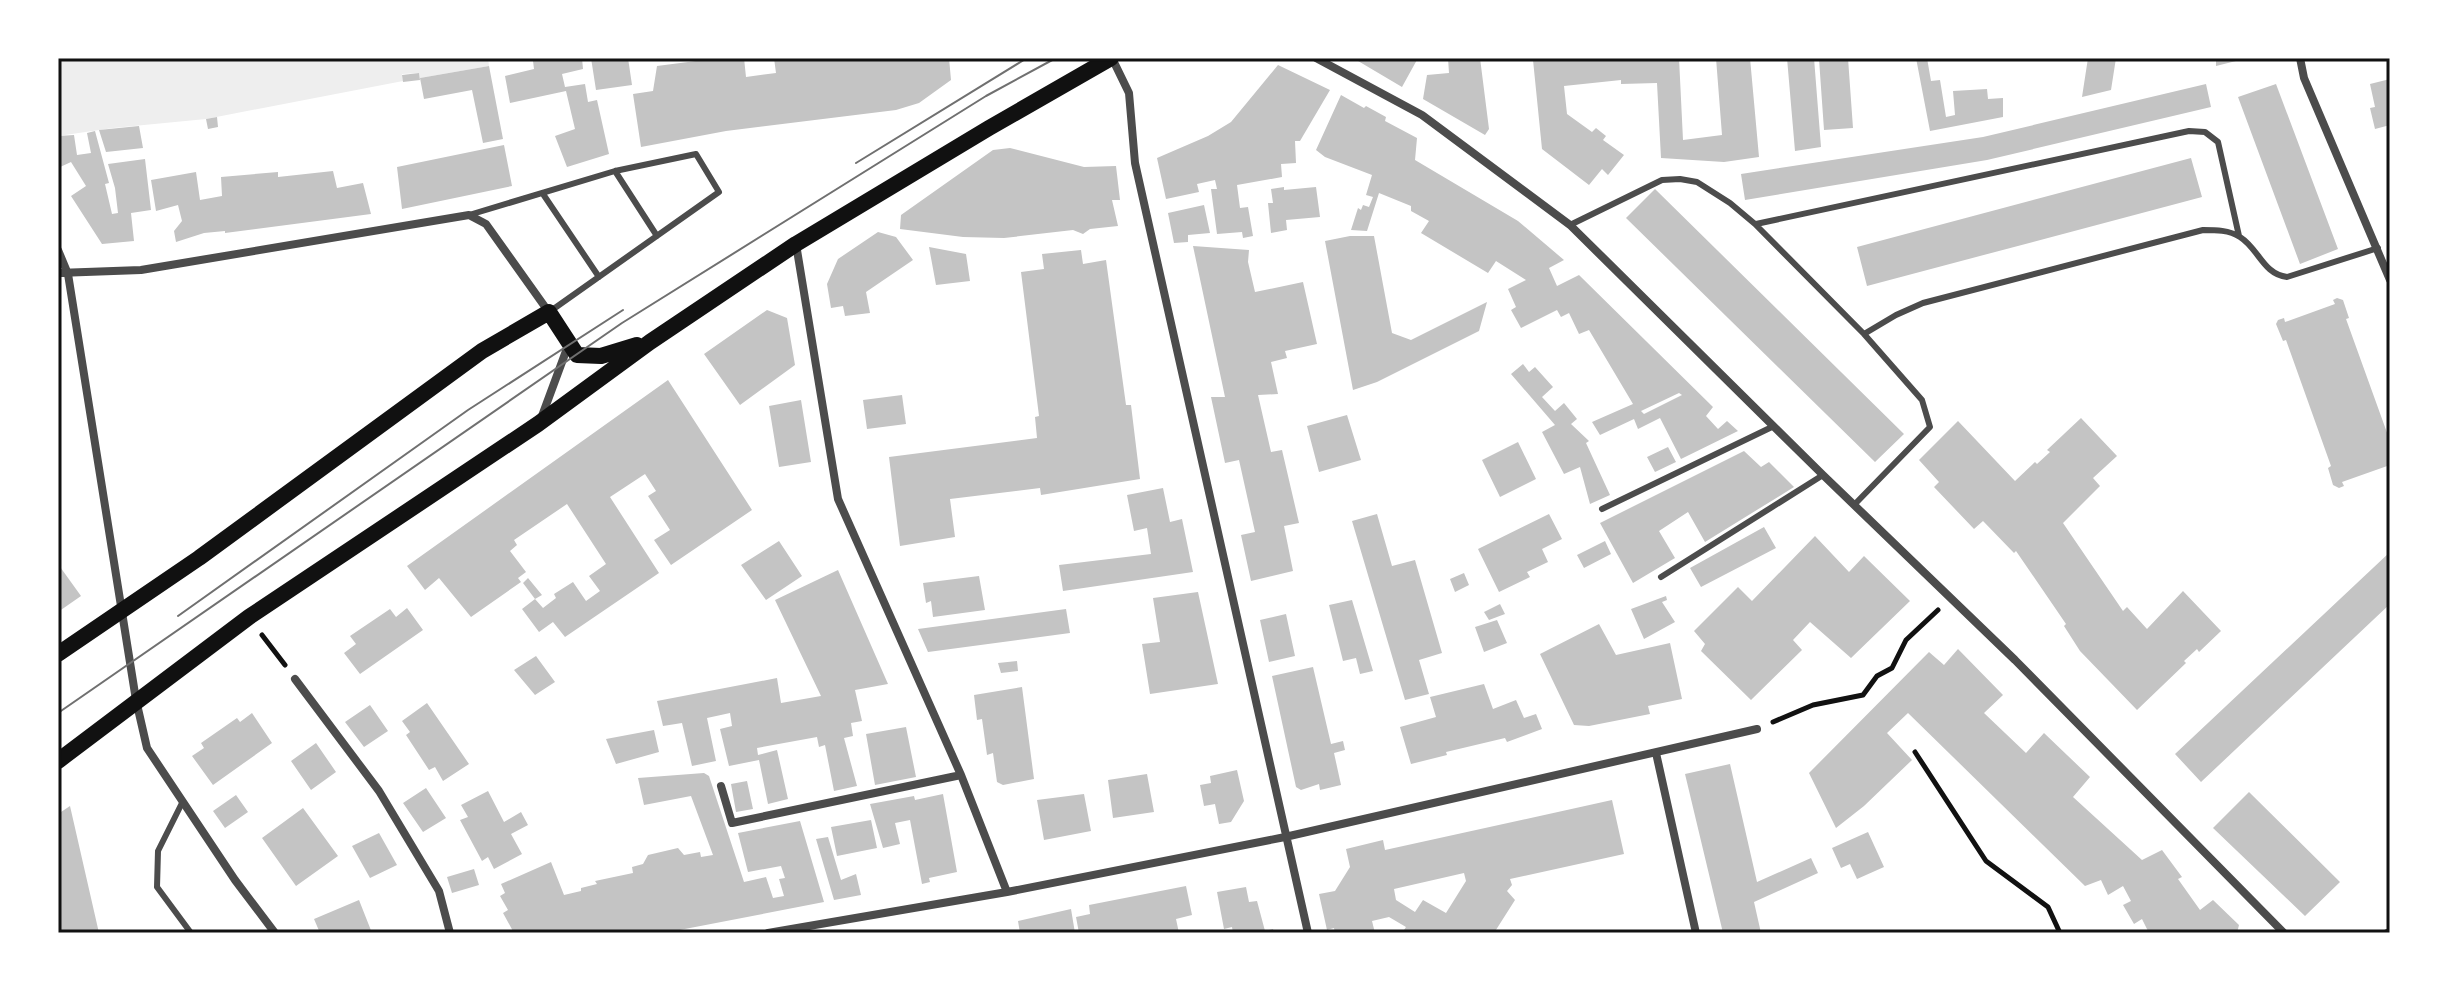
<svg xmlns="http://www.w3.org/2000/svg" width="2448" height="991" font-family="'Exo 2',sans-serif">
  <rect width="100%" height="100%" fill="#fff"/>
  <path fill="#eee" d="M58,58H488L489,66L420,78L419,73L402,74L403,81L206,119L113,128L58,136Z"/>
  <path fill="#c4c4c4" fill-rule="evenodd" d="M551,58H582L583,69L562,74L565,87L585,84L588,102L597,100L609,154L567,167L555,136L575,129L566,91L510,103L505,76L534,69L533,61Z
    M591,58H628L632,85L596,90Z
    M719,58H744L746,77L776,73L774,58H949L951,80L919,103L896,110L726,131L641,147L633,94L653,91L657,66Z
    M1353,58H1418L1402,87Z
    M1448,58H1480L1489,129L1485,135L1423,99L1427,75L1449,73Z
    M1570,58H1679L1683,140L1722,135L1716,58H1750L1759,157L1724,162L1661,158L1657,83L1621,84V80L1564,86L1567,114L1592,132L1596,128L1606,136L1603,140L1624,155L1608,175L1602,169L1589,185L1542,149L1533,60Z
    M1787,58H1814L1821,147L1795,151Z
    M1848,58L1853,128L1824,130L1819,59Z
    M1916,58H1927L1931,81L1940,80L1946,117L1955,115L1953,91L1987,89L1988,99L2003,98V117L1930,131Z
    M2088,58H2116L2111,90L2082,97Z
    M2216,58H2244V59L2216,66Z
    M1278,65L1330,90L1300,141H1295L1296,163L1281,164L1282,177L1237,185L1240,208L1248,207L1253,236L1243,238L1242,232L1217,234L1211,189H1217L1215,180L1197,184L1199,192L1166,199L1157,158L1208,136L1231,122Z
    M489,66L503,139L483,143L472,90L424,99L420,78Z
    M419,73L420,80L403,82L402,75Z
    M2390,79V125L2375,129L2370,108L2375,107L2370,84Z
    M2206,84L2211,107L1987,160L1745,200L1741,174L1983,137Z
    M2276,84L2338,249L2300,264L2238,97Z
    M1341,95L1364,108L1366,106L1386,117L1385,121L1417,138L1415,160L1518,221L1564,260L1549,268L1557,286L1579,275L1713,407L1706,416L1718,429L1727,421L1738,431L1681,459L1660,418L1638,429L1634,419L1600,435L1592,422L1633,404L1589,330L1579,334L1569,313L1561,317L1557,310L1521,328L1511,310L1516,307L1508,289L1526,280L1496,261L1488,273L1421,233L1429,221L1411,211V206L1379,193L1367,231L1351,230L1358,208L1361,210L1363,205L1369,207L1373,197L1366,195L1372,175L1325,157L1316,150ZM1679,393L1682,395L1644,414L1641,411Z
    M217,117L218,127L208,129L206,119Z
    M139,126L143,148L106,152L99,130Z
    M95,131L109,183L105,184L112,214L118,213L115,188L108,164L145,159L151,210L131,213L134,241L102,244L71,196L86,186L71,162L58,168V136L74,135L77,155L91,153L87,133Z
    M504,145L512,186L402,209L397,167Z
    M1010,148L1084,167L1116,166L1120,200H1112L1118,226L1090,229L1083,234L1073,230L1004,238L963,237L900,229L901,215L993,150Z
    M2191,158L2202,197L1867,286L1857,247Z
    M333,171L337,188L363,183L371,214L225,233V231L204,233L176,242L174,231L182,221L178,205L156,211L151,180L196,172L200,200L222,196L221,177L278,172V177Z
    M1284,187V190L1316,187L1320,217L1286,220L1287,230L1271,233L1268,203H1273L1271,189Z
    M1655,189L1904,434L1875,462L1626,218Z
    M1204,205L1210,233L1188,235V242L1174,243L1168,213Z
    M878,232L896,237L913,260L866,292L870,313L845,316L843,306L831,308L827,284L838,259Z
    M1350,236H1374L1392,333L1411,340L1487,302L1479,331L1377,382L1353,390L1325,241Z
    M1193,246L1249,250L1248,262L1255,292L1303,282L1317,344L1285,351L1287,358L1271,362L1278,394L1258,395L1271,452L1282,450L1299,523L1284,526L1293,571L1251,581L1241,535L1255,532L1239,460L1225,463L1211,397H1225Z
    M929,247L966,254L970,281L936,285Z
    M1081,250L1083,264L1106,260L1126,405H1131L1140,479L1041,495L1040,488L950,499L955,537L900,546L889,457L1037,438L1035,417L1039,416L1021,272L1044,269L1042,254Z
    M2337,298L2343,300L2349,318L2346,319L2390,441V465L2342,482L2344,486L2339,488L2333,485L2328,468L2331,466L2286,340L2283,341L2276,324L2278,320L2284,318L2285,322L2335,304L2333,300Z
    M767,310L787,318L795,365L740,405L704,354Z
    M1523,364L1529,372L1535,367L1553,387L1542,397L1555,411L1564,403L1577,419L1571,424L1589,441L1586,443L1610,495L1590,504L1580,467L1564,474L1542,432L1555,425L1511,374Z
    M668,380L752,510L671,565L654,540L670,530L648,496L656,491L645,474L610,497L659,573L565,637L553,622L539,632L522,609L535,599L523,583L528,578L542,595L535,599L543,608L556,598L554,594L573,582L586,601L600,591L589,576L606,564L567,504L514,540L517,545L510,551L526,572L518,578L521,582L471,617L439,578L425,590L407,566Z
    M902,395L906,424L867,429L863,400Z
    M801,400L811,462L779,467L769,406Z
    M1347,415L1361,460L1319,472L1307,426Z
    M2081,418L2117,456L2093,478L2100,486L2063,523L2123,611L2127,607L2147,629L2183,591L2221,631L2199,652L2197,649L2184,661L2186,663L2137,710L2080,651L2064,626L2066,624L2016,551L2014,553L1983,521L1974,529L1934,487L1939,482L1919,460L1958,421L2015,481L2035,462L2037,464L2050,452L2047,450Z
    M1518,442L1536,479L1500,497L1482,460Z
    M1668,447L1676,462L1655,472L1647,457Z
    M1744,451L1761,467L1769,462L1794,487L1705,542L1688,512L1659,531L1675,558L1633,583L1600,523Z
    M1163,488L1170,522L1182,519L1193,572L1063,591L1059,565L1151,554L1147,528L1134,531L1127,495Z
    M1377,514L1392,566L1415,560L1442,653L1419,660L1429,694L1405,700L1352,521Z
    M1549,514L1562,539L1542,549L1548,562L1527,572L1530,577L1499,592L1478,549Z
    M1764,527L1776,548L1701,587L1690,568Z
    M1815,536L1849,572L1864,556L1910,601L1851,658L1810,622L1793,640L1802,650L1751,700L1701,651L1705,644L1694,631L1738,587L1752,601Z
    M779,541L802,576L766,600L741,565Z
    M1605,541L1611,554L1584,568L1577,555Z
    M2390,552V604L2201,782L2175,754Z
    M58,564L81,596L58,612Z
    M838,570L888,684L855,690L862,721L851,723L853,736L844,738L857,786L834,791L825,745L819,747L817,737L757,748L758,755L777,750L788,799L768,804L759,760L729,766L720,729L732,726L730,713L707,718L716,761L692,766L682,723L663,726L657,701L777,678L781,703L821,696L775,600Z
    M1464,573L1469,585L1455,592L1450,579Z
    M979,576L985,610L933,617L931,601L926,603L923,583Z
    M1198,592L1218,684L1150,694L1142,644L1160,642L1153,598Z
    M1666,596L1667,600L1662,602L1675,622L1644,639L1631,609Z
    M1352,600L1373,671L1360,674L1356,658L1343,661L1329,605Z
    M1500,604L1505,614L1489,620L1484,612Z
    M407,608L423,630L360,674L344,653L356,644L350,636L390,609L396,617Z
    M1066,609L1070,633L928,652L918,629Z
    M1286,614L1295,656L1269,662L1260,620Z
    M1497,620L1507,643L1484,652L1475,627Z
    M1599,624L1616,655L1670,643L1682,699L1648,706L1650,714L1589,726L1574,725L1540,654Z
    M1958,649L2003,695L1984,713L2026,753L2044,733L2090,777L2073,797L2142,860L2162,850L2182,877L2178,879L2200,910L2213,900L2239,925L2237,933H2149L2142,919L2134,924L2123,905L2131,901L2123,886L2108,895L2101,880L2085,886L1908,713L1887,733L1912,760L1864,806L1836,828L1809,773L1929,652L1944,665Z
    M536,656L555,682L535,695L514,670Z
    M1017,661L1018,671L1001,673L998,663Z
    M1313,667L1331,744L1343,741L1345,750L1334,753L1341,785L1320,790L1319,784L1301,790L1296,787L1272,676Z
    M1484,684L1493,709L1516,700L1524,718L1536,714L1542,729L1507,742L1505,738L1446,752L1447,755L1411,764L1400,727L1436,717L1430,697Z
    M1022,687L1034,779L1003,785L997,782L993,753L987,755L982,719L977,720L974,695Z
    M427,703L469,764L443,781L435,767L429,770L406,735L410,732L402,721Z
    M370,705L388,731L364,747L345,722Z
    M252,713L272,743L213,785L192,756L204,748L201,743L237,718L240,722Z
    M906,727L916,777L875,785L866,734Z
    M654,730L659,752L616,764L606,739Z
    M316,743L336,772L311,790L291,761Z
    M1730,764L1757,882L1811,858L1818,873L1754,902L1761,933H1723L1685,774Z
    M1237,770L1244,801L1231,822L1219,824L1215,804L1204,806L1200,785L1211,783L1210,776Z
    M704,773L709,776L744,882L766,877L773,898L784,896L779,879L785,878L781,866L748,872L738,833L800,821L824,902L664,933H514L503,913L508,910L500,896L505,893L501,884L551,862L564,895L581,891V888L597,884L595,881L633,873L632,867L643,864L648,855L678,848L684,855L700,852L701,857L713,855L691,796L644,805L638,778Z
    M1147,774L1154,812L1113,818L1108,780Z
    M747,781L753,809L736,812L731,784Z
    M426,788L446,818L423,832L403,803Z
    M488,791L504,822L521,812L528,825L511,834L522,854L494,869L488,857L482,861L460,820L468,817L461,805Z
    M2249,792L2340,882L2305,916L2213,828Z
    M943,794L957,872L929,878L930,882L922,884L910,820L895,823L900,844L883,848L870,804L914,796L915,800Z
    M1084,794L1091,831L1044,840L1037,800Z
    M236,795L248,812L225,828L213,811Z
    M1612,800L1624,854L1510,879L1512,885L1507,891L1515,900L1494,933H1402L1406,927L1389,917L1372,921L1375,933H1335L1334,928L1327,930L1319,894L1335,891L1350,867L1346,849L1383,840L1385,850ZM1464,873L1466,881L1446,913L1423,900L1415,912L1396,900L1394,889Z
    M70,806L99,933H58V814Z
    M303,808L338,856L296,886L262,838Z
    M871,820L877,848L837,856L831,827Z
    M1868,832L1884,867L1857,879L1850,864L1841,868L1832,848Z
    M379,833L397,865L370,878L352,846Z
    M828,837L841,880L856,874L861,895L834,900L816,839Z
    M474,869L479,885L452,893L447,877Z
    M1186,886L1192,915L1176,919L1179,933H1079L1076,917L1090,914L1089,905Z
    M1246,887L1249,902L1257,901L1265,931L1273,929L1274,933H1233L1232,927L1224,929L1217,892Z
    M359,900L372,933H320L314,919Z
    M1071,909L1075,933H1020L1018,921Z"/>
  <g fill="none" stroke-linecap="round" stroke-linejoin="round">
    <path stroke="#111" stroke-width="5" d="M262,635L285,665
      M1773,722L1813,705L1863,695L1877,676L1892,668L1906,640L1938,610
      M1915,752L1986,861L2048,907L2060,933"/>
    <path stroke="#4c4c4c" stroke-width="6" d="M615,171L657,236
      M543,194L599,277
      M469,215L615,171L696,154L719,192L552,310
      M1756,224L2189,131L2205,132L2218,142L2239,236
      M1570,225L1662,180L1680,179L1697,182L1730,203L1755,224L1864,334L1922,400L1930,427L1854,505
      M1864,334L1896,315L1923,303L2203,230C2216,230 2229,230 2240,237C2259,249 2263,274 2287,277L2378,248
      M1602,509L1774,426
      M1661,577L1823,475
      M182,803L158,851L157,887L191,933"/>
    <path stroke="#4c4c4c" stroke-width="8" d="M1112,58L1129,93L1135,163L1308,933
      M1316,58L1422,115L1570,225L1823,475L2015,660L2284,933
      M2300,58L2304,78L2390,280
      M796,244L838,499L961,775L1007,892
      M58,250L68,274L136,700L147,748L235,880L275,933
      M58,273L141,270L469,215L486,224L548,311
      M542,416L569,343
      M295,679L379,791L439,891L450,933
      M1656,753L1696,933
      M721,786L732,823L961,775
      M768,933L1007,892L1285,837L1757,729
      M2387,933L2390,932"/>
    <path stroke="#111" stroke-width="16" d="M58,654L199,558L482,351L549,312L577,355L601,356L637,345
      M58,761L249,617L538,424L650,342L796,244L989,128L1111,58"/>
    <path stroke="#707070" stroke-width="2" d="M856,163L1027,58
      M178,616L468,410L623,310
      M58,713L622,323L986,96L1056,58"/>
  </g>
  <rect width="2448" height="991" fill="none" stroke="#ffffff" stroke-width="120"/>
  <rect x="60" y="60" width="2328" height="871" fill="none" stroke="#111" stroke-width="3"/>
</svg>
